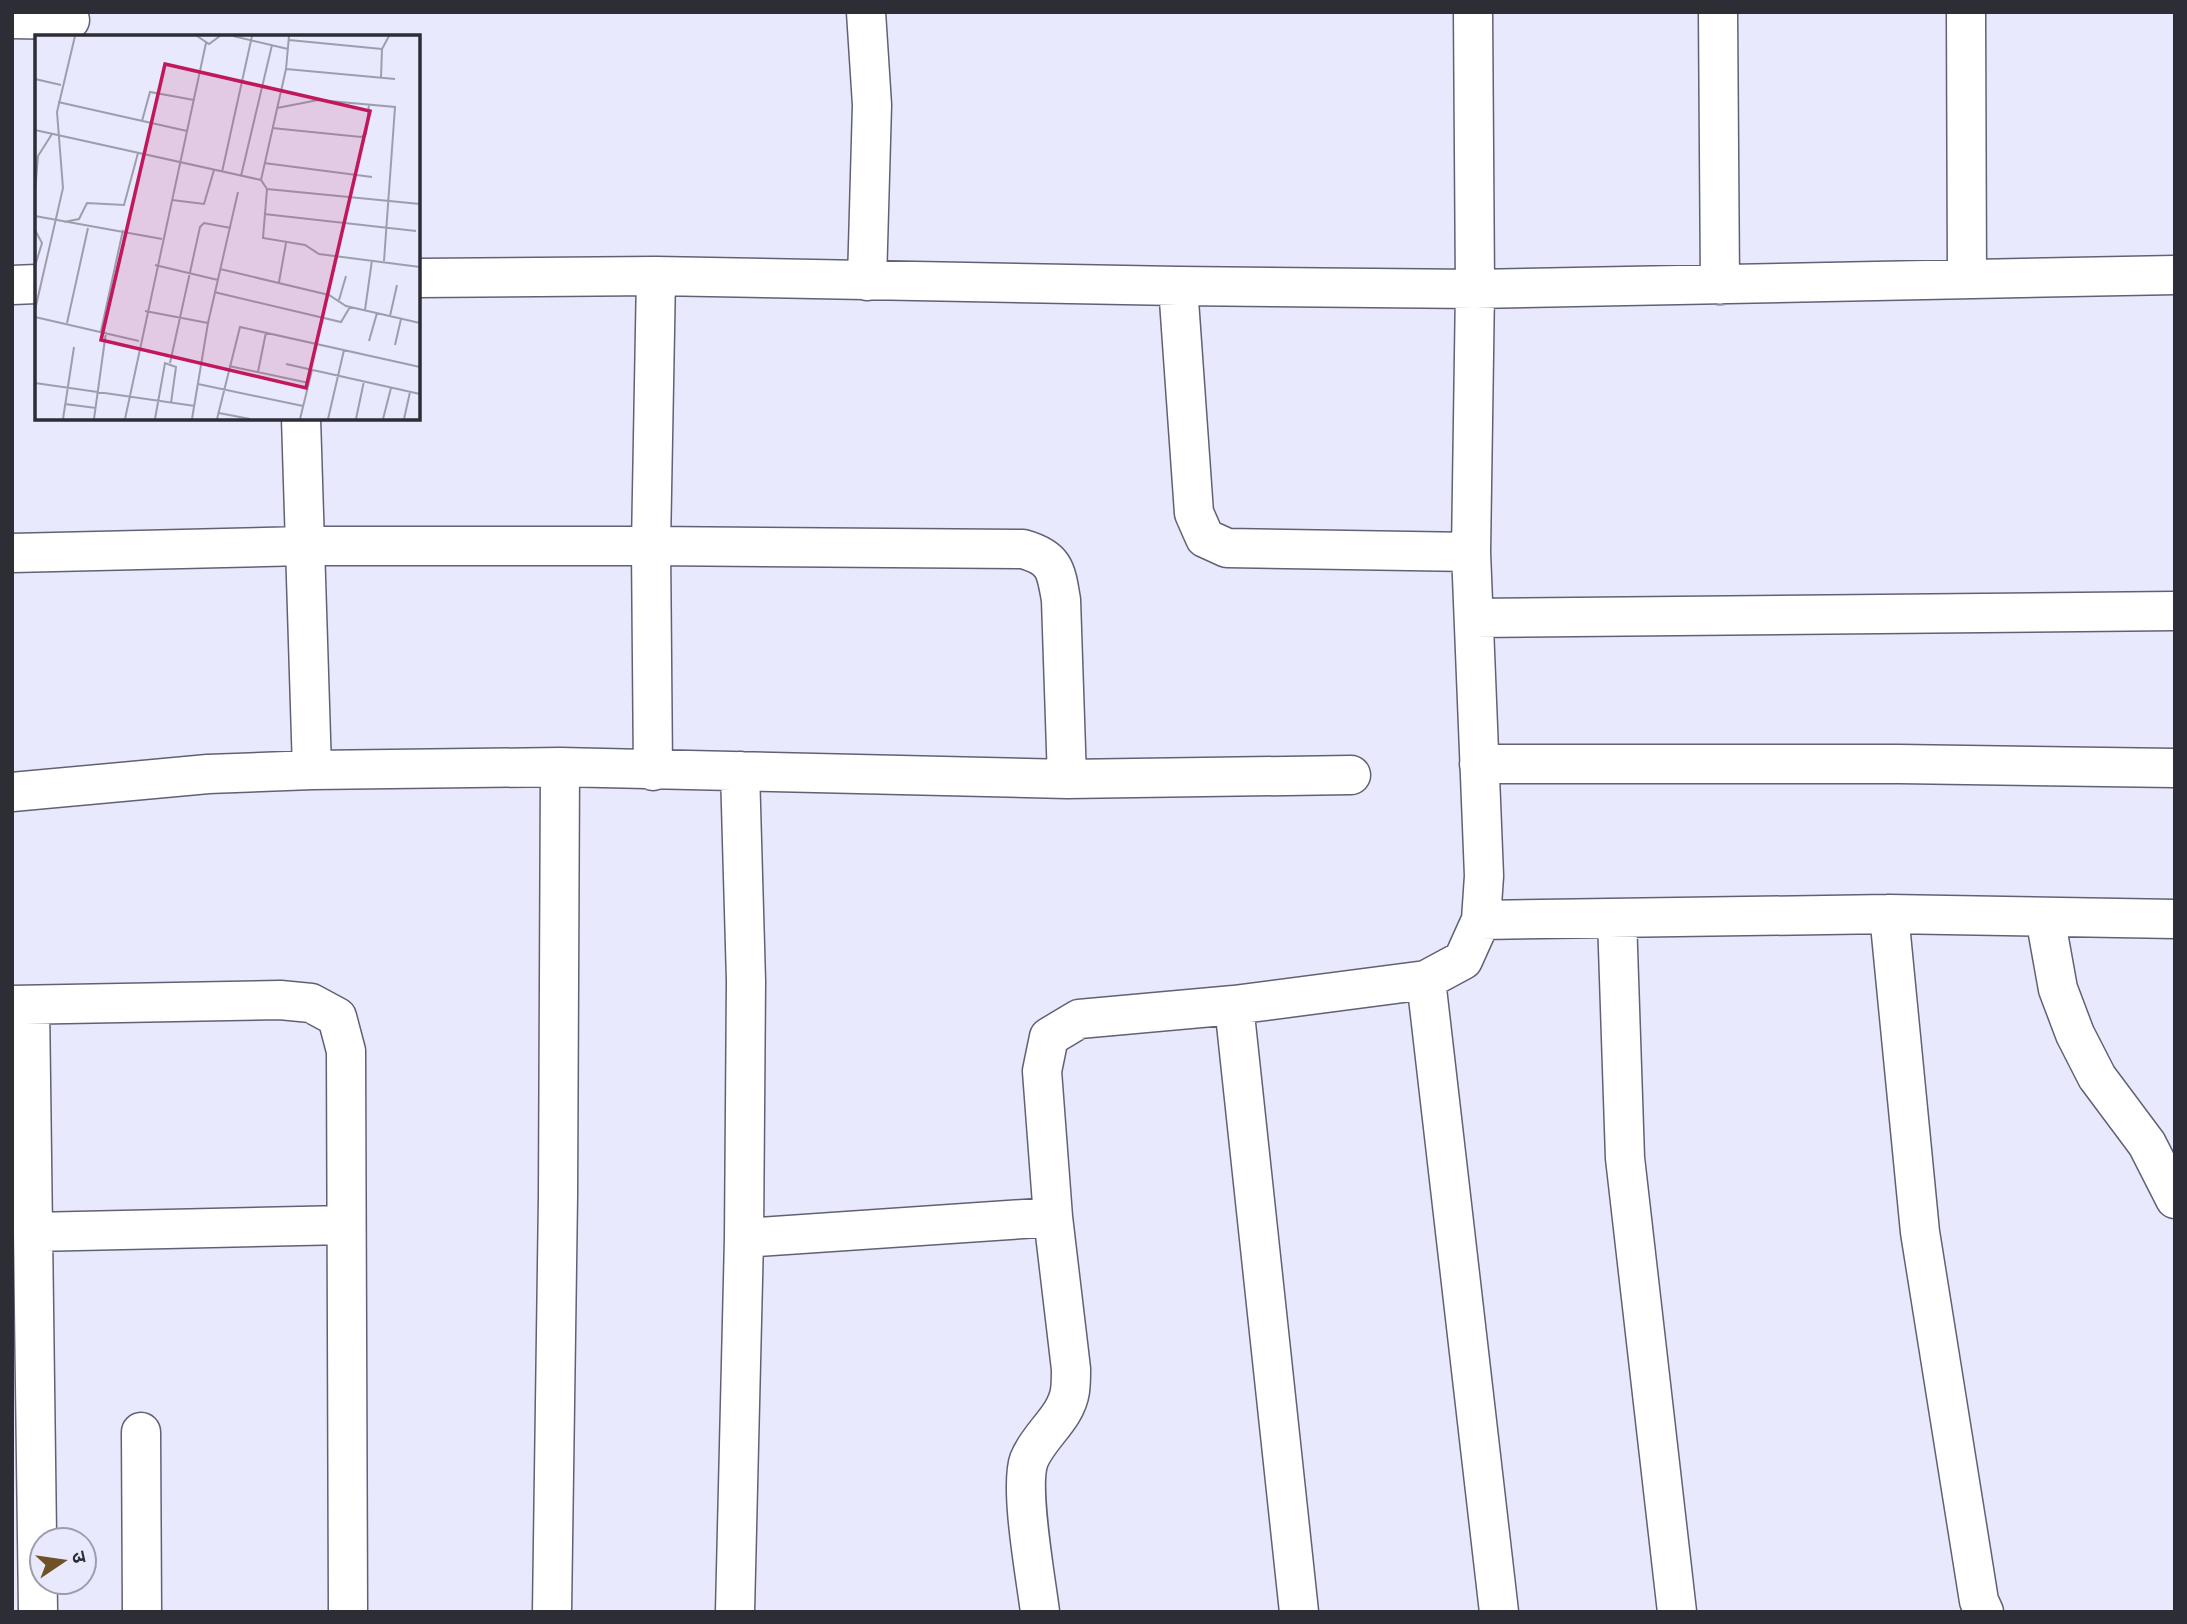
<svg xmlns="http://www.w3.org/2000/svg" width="2187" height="1624" font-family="Lora,'Noto Sans Devanagari',serif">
  <rect width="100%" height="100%" fill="#e8e9fc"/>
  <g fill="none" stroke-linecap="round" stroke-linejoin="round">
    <g stroke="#616176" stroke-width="41">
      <path id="minor" d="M866,12L872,105L867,281
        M1718,12L1720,285
        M1966,12L1967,278
        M12,19L70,20
        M418,278L656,276L1178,286L1475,289L2175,275
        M12,285L37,284
        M1178,286L1194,513L1205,538L1227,548L1471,552
        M301,418L312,770
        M12,553L305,546H651L1023,549C1055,558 1056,570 1061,600L1067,779
        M1474,618L2175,611
        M1479,764H1899L2175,768
        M653,771L651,546L656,276
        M12,792L208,774L312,770L560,767L1067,779L1351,775
        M1889,914L1920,1232L1979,1601L1984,1612
        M2045,917L2058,989L2075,1034L2097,1077L2147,1144L2175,1199
        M1617,918L1625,1158L1677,1612
        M1481,920L1889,914L2175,919
        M1426,980L1499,1612
        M12,1005L280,1000L311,1003L337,1017L346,1051L348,1612
        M30,1005L38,1612
        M1234,1005L1299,1612
        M33,1232L346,1225
        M744,1238L1053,1217
        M141,1432L142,1612
        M552,1612L558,1196L560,767
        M735,1612L744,1238L746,981L740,771
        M1040,1612C1036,1579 1019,1488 1029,1460C1039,1435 1066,1418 1070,1391C1071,1384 1071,1376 1071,1369L1053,1217L1042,1071L1049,1037L1079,1019L1234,1005L1426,980L1463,960L1481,920L1484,876L1471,552L1475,289L1473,12"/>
    </g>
    <use href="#minor" stroke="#fff" stroke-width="38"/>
  </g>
  <g transform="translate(35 35)">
    <rect width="385" height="385" fill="#e8e9fc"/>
    <path fill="none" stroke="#9d9ead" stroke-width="2" d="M162,1L174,9L185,1M198,1L253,14M254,5L347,14M251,34L360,44M346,43L347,14L354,1M0,44L26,50M23,67L152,96M242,73L283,65L360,72L349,226M107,86L115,57L159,65M237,93L326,102L331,99L334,69M0,95L226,145L232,154L228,203L270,210L284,219L385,232M229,128L337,142M187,137L217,1M206,141L237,10M226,145L251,34L254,1M232,154L385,169M0,157L3,121L17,99M137,165L169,169L179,135M229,179L381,196M0,181L127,204M29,187L44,184L52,168L89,170L103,118M0,195L7,208L0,231M120,230L183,245M185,234L294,260L311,271L385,288M244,247L251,208M179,257L306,287L315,272M304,265L311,241M0,275L28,153L22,77L40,1M330,275L337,225M110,276L173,288M355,281L362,250M0,282L104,306M32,288L53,193M66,296L88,195M334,306L342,278M360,310L366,284M135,328L165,192L169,188L196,193M251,329L385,359M194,331L274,348M223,337L231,297M0,348L160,371M163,349L268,371M30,369L61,373M184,378L215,384M28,384L39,312M59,384L71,297M90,384L171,8M120,384L130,328L141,332L136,368M157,384L173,288L203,157M182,384L205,292L385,332M265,384L277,335M293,384L309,315M321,384L329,346M348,384L356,353M369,384L375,357"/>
    <path fill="#c2185b" fill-opacity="0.15" stroke="#c2185b" stroke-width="3.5" d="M130,29L335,76L271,353L66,305Z"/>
    <rect width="385" height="385" fill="none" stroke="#2d2d36" stroke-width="3.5"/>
  </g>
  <rect width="2187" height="1624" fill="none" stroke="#2d2d36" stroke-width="28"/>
  <g transform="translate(63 1561) rotate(77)"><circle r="33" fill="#e8e9fc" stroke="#9d9ead" stroke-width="2"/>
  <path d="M0-5L12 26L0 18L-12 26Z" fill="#6f5125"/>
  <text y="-10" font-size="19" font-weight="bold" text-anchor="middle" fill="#2d2d36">उ</text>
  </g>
</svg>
